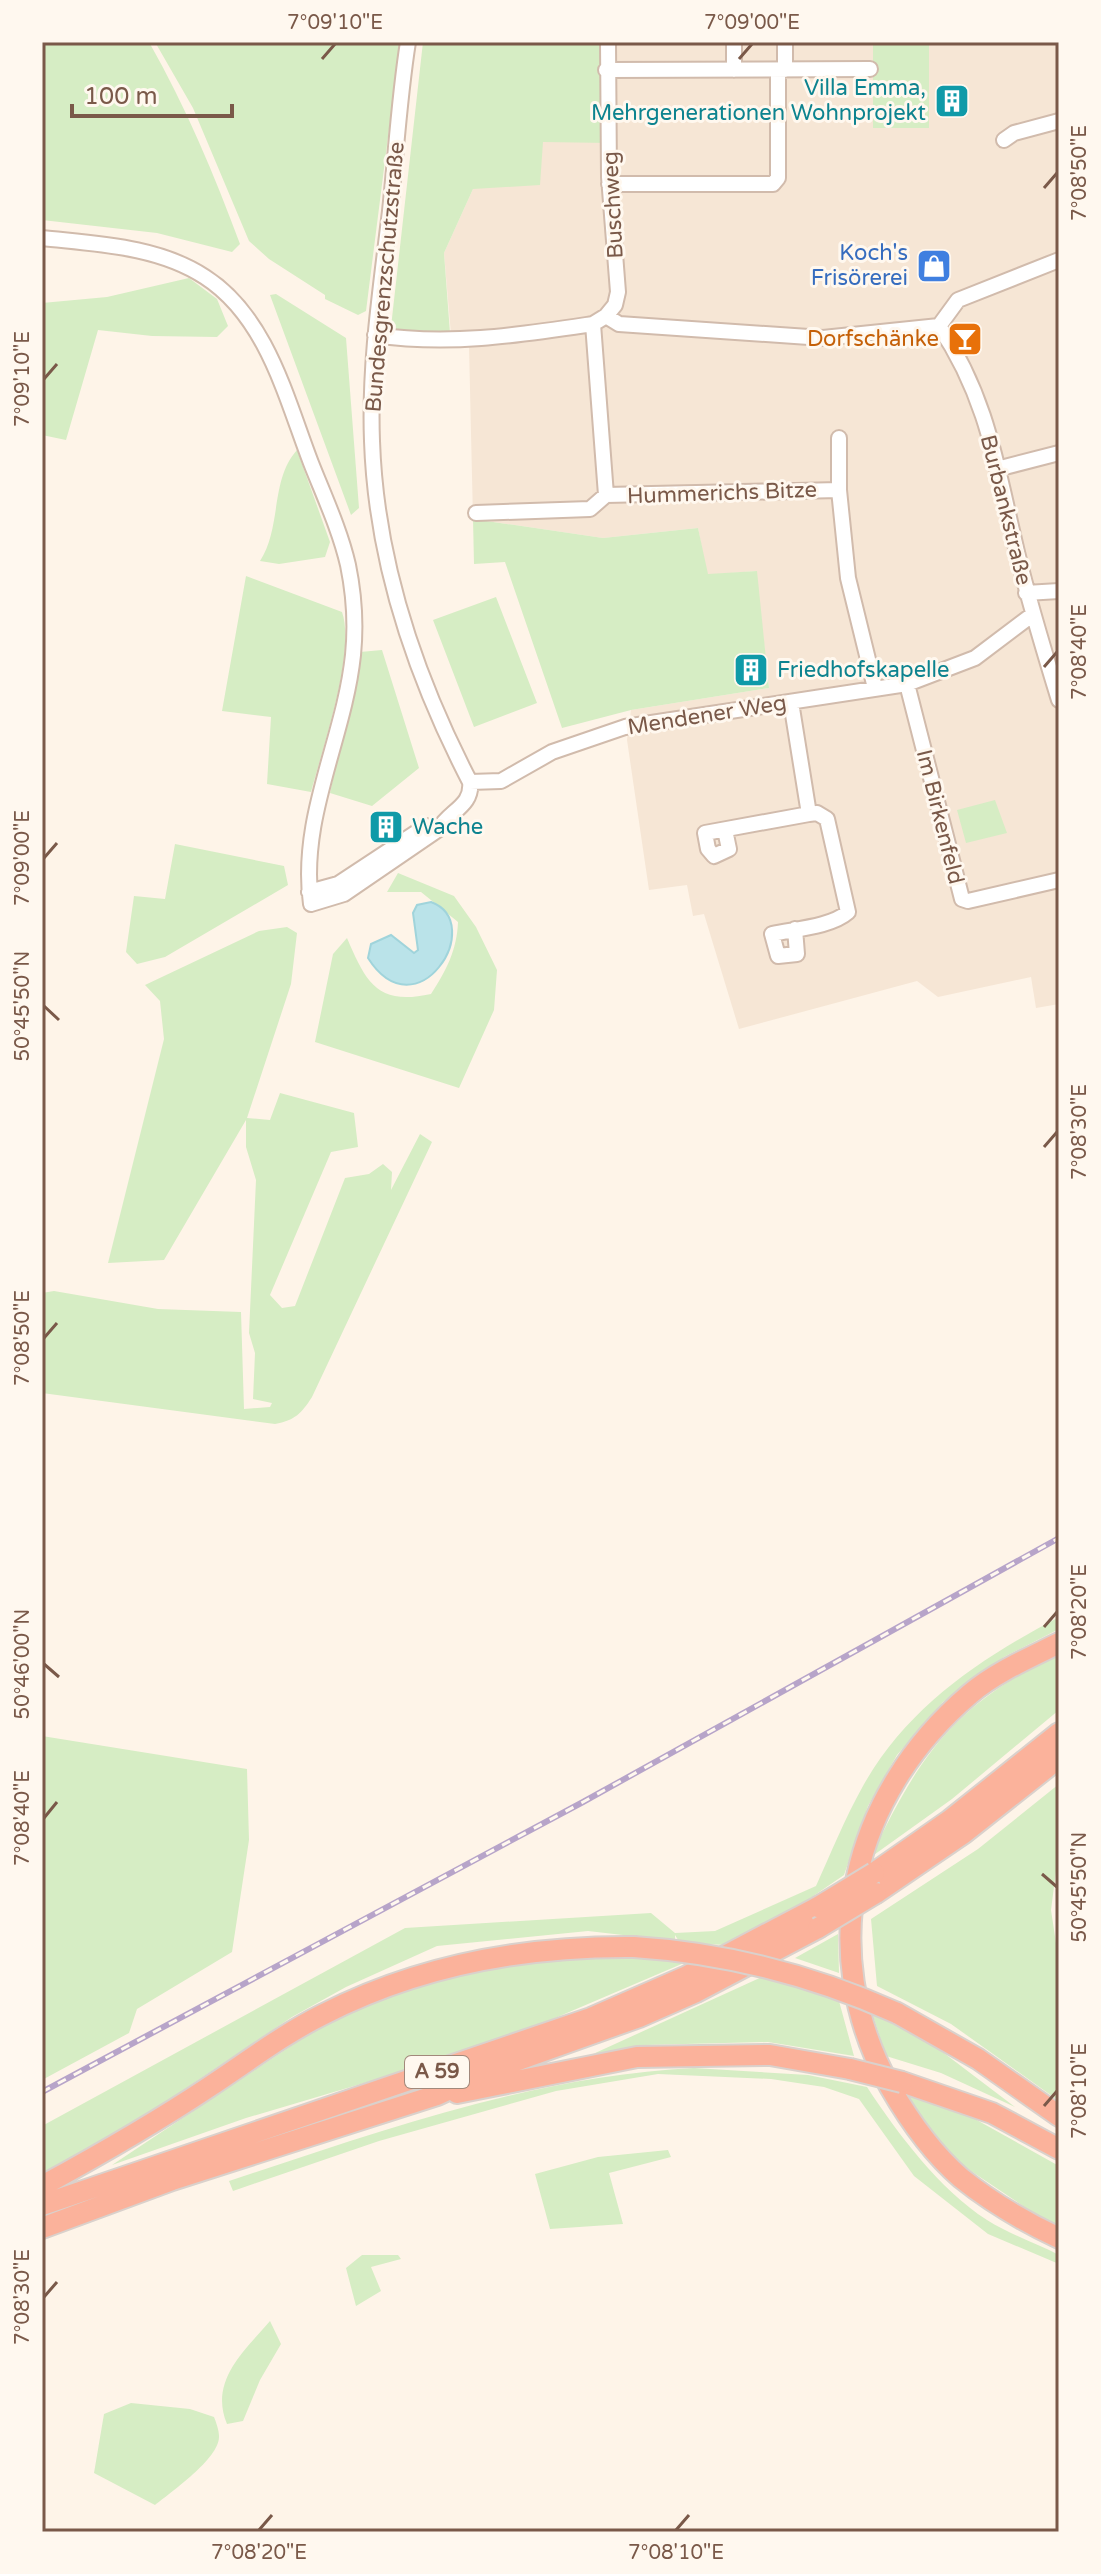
<svg xmlns="http://www.w3.org/2000/svg" width="1101" height="2574" font-family="'Varela Round',sans-serif">
  <rect width="100%" height="100%" fill="#fef4e8"/>
  <path fill="#f6e6d5" d="M615,42H1059V1004L1036,1008L1031,977L938,997L917,981L739,1029L704,914L693,916L687,885L649,890L627,740L631,710L769,688L756,571L707,575L698,528L603,538L473,519L469,346H452L444,253L473,189L543,142L615,68Z"/>
  <path fill="#d6edc4" d="M42,42H149C186,107 214,174 240,244L232,252L157,233L42,220Z
    M155,42H400L366,311L358,315L325,299V295L269,259L249,241L193,108Z
    M423,42H608L609,143L543,142L540,185L473,189L444,253L450,333L396,334L391,327Z
    M873,42H929V128H873Z
    M189,278L217,299L228,326L217,337L152,336L98,330L66,440L42,435V303L107,297Z
    M276,294L346,338L359,508L351,515L270,295Z
    M297,450L330,542L325,557L279,564L260,561C282,527 270,480 297,450Z
    M473,519L603,538L698,528L708,574L757,571L769,688L631,710L562,728L505,562L474,564Z
    M246,576L342,612C356,652 322,750 311,792L267,784L271,717L222,711Z
    M496,597L537,703L474,727L433,620Z
    M382,650L419,768L372,806L330,793L360,652Z
    M995,800L1007,833L966,843L957,810Z
    M175,844L284,866L288,885L165,957L137,964L126,952L134,896L165,899Z
    M398,873L454,896L476,927L497,970L494,1010L459,1088L315,1042L333,954L347,938C366,982 377,1006 431,994C446,971 457,950 458,922L421,892H387Z
    M287,927L297,933L291,984L247,1118L270,1120L280,1093L354,1113L358,1147L331,1152L270,1295L282,1308L295,1306L345,1178L369,1174L383,1164L392,1172L391,1190L420,1134L432,1142L312,1397C301,1414 295,1420 275,1424L42,1393V1293L54,1291L158,1309L241,1312L244,1409L270,1407L272,1403L253,1399L255,1353L249,1333L256,1180L246,1147V1120L164,1260L108,1263L164,1039L160,1001L145,985L259,931Z
    M1059,1617V1629L1004,1657L943,1702L897,1755L868,1806L844,1875L777,1921L727,1945L680,1943L675,1935V1941L588,1931L437,1946L346,1987L292,2017L118,2134L42,2177V2126L405,1928L651,1913L675,1933L715,1931L816,1886C831,1853 845,1818 863,1786C907,1707 981,1658 1059,1617Z
    M1059,1654V1710L952,1799L871,1857C919,1755 955,1704 1059,1654Z
    M42,1736L247,1769L249,1840L232,1952L137,2009L129,2033L42,2080Z
    M1059,1784V1848L1051,1910L1059,1963V2101L951,2024L877,1986L871,1919L978,1849Z
    M838,1934L839,1973L795,1958Z
    M588,1956L691,1960L492,2045L246,2118L112,2165L315,2030L357,2009L455,1973Z
    M764,1976L839,2001L854,2056L768,2042L645,2045L593,2054Z
    M872,2013L936,2047L1015,2107L941,2073L886,2056Z
    M694,2068L808,2075L867,2087C898,2134 939,2189 987,2220C1009,2234 1036,2243 1059,2255V2264L988,2234L914,2176L859,2099L824,2087L771,2079L658,2074L556,2091L379,2141L233,2191L229,2181C381,2131 533,2076 694,2068Z
    M902,2091L948,2104L1059,2166V2230L950,2157L916,2115Z
    M668,2150L671,2157L609,2173L623,2224L550,2229L535,2174L598,2157Z
    M362,2255H398L401,2259L371,2267L381,2291L356,2306L346,2268Z
    M270,2321L281,2344L260,2380L243,2421L227,2424C209,2381 244,2351 270,2321Z
    M131,2403L190,2409L214,2417C216,2422 219,2430 219,2436C220,2458 171,2492 155,2505L94,2473L104,2414Z"/>
  <path fill="#bae3e9" stroke="#a0d4db" stroke-width="2" d="M431,902C488,923 417,1035 368,958L371,944L391,935L414,953L418,950L413,913L417,905Z"/>
  <g fill="none" stroke-linecap="round" stroke-linejoin="round">
    <g stroke="#d1bbac" stroke-width="18">
      <path id="minor" d="M606,70L870,69
        M734,70V42
        M785,70V42
        M1004,140L1014,133L1059,121
        M609,184H773L778,178V70
        M42,238C96,244 158,246 205,277C267,317 286,398 311,463C324,496 340,530 348,565C354,594 356,625 353,655C344,740 299,817 311,904L344,894L439,829C449,811 473,806 470,782C415,676 376,561 372,441C369,364 381,287 390,211C396,155 399,98 408,42
        M606,316L615,305L618,292L609,177L608,42
        M593,324L606,495L839,490L848,578L875,688
        M939,326C988,398 997,469 1017,552C1029,602 1044,651 1059,700
        M939,326L958,300L1059,260
        M375,335C450,346 519,335 593,324L606,316L619,324L823,338L939,326
        M839,438V490
        M997,469L1059,453
        M476,513L590,509L606,495
        M1026,593L1059,591
        M907,684L962,899L968,901L1059,880
        M791,702L809,814L817,813L827,819L848,912C831,927 794,929 772,934L778,956L797,954L795,929
        M470,782L501,781L552,752L625,727L907,684L975,658L1032,615
        M725,830L729,849L714,856L708,849L705,833L809,814
        M309,892L338,884L426,826"/>
    </g>
    <g stroke="#dad1cc" stroke-width="24">
      <path id="highway" d="M1059,1643C1029,1658 996,1672 970,1694C851,1795 814,1950 890,2087C909,2120 932,2153 961,2178C991,2202 1025,2222 1059,2238
        M874,1873L950,1820L1059,1733
        M876,1893L964,1833L1059,1758
        M897,2013L978,2059L1059,2116
        M902,2082L992,2113L1059,2149
        M457,2093L637,2057L770,2055L850,2069
        M42,2186C99,2155 155,2123 209,2087C247,2062 282,2035 322,2015C419,1965 526,1946 634,1947
        M42,2205L591,2018L685,1977L818,1907
        M42,2228L172,2180L437,2095L493,2069L639,2017L696,1992L818,1928"/>
    </g>
    <use href="#minor" stroke="#fff" stroke-width="14"/>
    <use href="#highway" stroke="#fbb29b" stroke-width="20"/>
    <g stroke="#b7a4c9" stroke-width="6">
      <path id="rail" d="M42,2092L583,1802L1059,1538"/>
    </g>
    <use href="#rail" stroke="#fff8ef" stroke-width="3" stroke-dasharray="9" stroke-linecap="butt"/>
    <g stroke="#dad1cc" stroke-width="24" stroke-linecap="butt">
      <path id="highway-bridge" d="M818,1907L874,1873
        M818,1928L876,1893
        M634,1947C727,1953 812,1975 897,2013
        M850,2069L902,2082"/>
    </g>
    <use href="#highway-bridge" stroke="#fbb29b" stroke-width="20"/>
  </g>
  <path fill="none" stroke="#7a5949" stroke-width="3" d="M322,59L335,44M739,59L752,44M1044,188L1057,173M44,379L57,364M1044,667L1057,652M44,858L57,843M44,1006L59,1020M1044,1147L1057,1132M44,1338L57,1323M1044,1627L1057,1612M44,1664L59,1677M44,1818L57,1802M1042,1874L1057,1887M1044,2106L1057,2091M44,2297L57,2282M259,2530L272,2515M676,2530L689,2515"/>
  <defs>
    <g id="building-square" transform="scale(1.8)"><rect x="-9" y="-9" width="18" height="18" rx="4" fill="#0f9aa8" stroke="#fff8ef"/><path d="M-4-6H4V6H1V3H-1V6H-4ZM-2.5-4.3h1.7v1.8h-1.7ZM.8-4.3h1.7v1.8H.8ZM-2.5-1h1.7V.8h-1.7ZM.8-1h1.7V.8H.8Z" fill="#fff"/></g>
    <g id="shop-square" transform="scale(1.8)"><rect x="-9" y="-9" width="18" height="18" rx="4" fill="#3f7fe0" stroke="#fff8ef"/><path d="M-5-2.5h2.3a2.7 3.5 0 0 1 5.4 0H5L5.5 6h-11ZM-1.5-2.5h3a1.5 2.3 0 0 0-3 0Z" fill="#fff"/></g>
    <g id="bar-square" transform="scale(1.8)"><rect x="-9" y="-9" width="18" height="18" rx="4" fill="#e8710a" stroke="#fff8ef"/><path d="M-6-5H6L.8 .8V4.5H3.5V6h-7V4.5H-.8V.8Z" fill="#fff"/></g>
  </defs>
  <g fill-rule="evenodd">
    <use href="#building-square" x="952" y="101"/>
    <use href="#shop-square" x="934" y="266"/>
    <use href="#bar-square" x="965" y="339"/>
    <use href="#building-square" x="751" y="670"/>
    <use href="#building-square" x="386" y="827"/>
  </g>
  <g text-anchor="middle" dominant-baseline="central" stroke-width="6" stroke-linejoin="round" paint-order="stroke">
    <rect fill="#fff8ef" stroke="#a2897b" stroke-width="2" x="405" y="2056" width="64" height="32" rx="6"/>
    <g font-size="20" font-weight="bold" fill="#7a5949">
      <text x="437" y="2072">A 59</text>
    </g>
    <g font-size="22" fill="#0d838f" stroke="#fff8ef" text-anchor="start">
      <text x="926" y="88" text-anchor="end">Villa Emma,<tspan x="926" dy="25">Mehrgenerationen Wohnprojekt</tspan></text>
      <text x="777" y="670">Friedhofskapelle</text>
      <text x="412" y="827">Wache</text>
    </g>
    <g font-size="22" fill="#7a5949" stroke="#fff8ef">
      <text transform="translate(613 205) rotate(-93)">Buschweg</text>
      <text transform="translate(385 277) rotate(-85)">Bundesgrenzschutzstraße</text>
      <text transform="translate(722 493) rotate(-2)">Hummerichs Bitze</text>
      <text transform="translate(1006 510) rotate(76)">Burbankstraße</text>
      <text transform="translate(707 715) rotate(-9)">Mendener Weg</text>
      <text transform="translate(940 817) rotate(76)">Im Birkenfeld</text>
    </g>
    <g font-size="22" fill="#366cbe" stroke="#fff8ef" text-anchor="end">
      <text x="908" y="253">Koch's<tspan x="908" dy="25">Frisörerei</tspan></text>
    </g>
    <g font-size="22" fill="#c56008" stroke="#fff8ef" text-anchor="end">
      <text x="939" y="339">Dorfschänke</text>
    </g>
  </g>
  <rect width="1101" height="2574" fill="none" stroke="#fff8ef" stroke-width="88"/>
  <path d="M72 104v12h160v-12" fill="none" stroke="#7a5949" stroke-width="4"/>
  <text x="84" y="104" font-size="24" fill="#7a5949" stroke="#fff8ef" stroke-width="6" paint-order="stroke">100 m</text>
  <rect x="44" y="44" width="1013" height="2486" fill="none" stroke="#7a5949" stroke-width="3"/>
  <g font-size="20" text-anchor="middle" fill="#7a5949">
    <text x="335" y="29">7°09'10"E</text>
    <text x="752" y="29">7°09'00"E</text>
    <text transform="translate(1079 173) rotate(-90)" y="7">7°08'50"E</text>
    <text transform="translate(22 379) rotate(-90)" y="7">7°09'10"E</text>
    <text transform="translate(1079 652) rotate(-90)" y="7">7°08'40"E</text>
    <text transform="translate(22 858) rotate(-90)" y="7">7°09'00"E</text>
    <text transform="translate(22 1006) rotate(-90)" y="7">50°45'50"N</text>
    <text transform="translate(1079 1132) rotate(-90)" y="7">7°08'30"E</text>
    <text transform="translate(22 1338) rotate(-90)" y="7">7°08'50"E</text>
    <text transform="translate(1079 1612) rotate(-90)" y="7">7°08'20"E</text>
    <text transform="translate(22 1664) rotate(-90)" y="7">50°46'00"N</text>
    <text transform="translate(22 1818) rotate(-90)" y="7">7°08'40"E</text>
    <text transform="translate(1079 1887) rotate(-90)" y="7">50°45'50"N</text>
    <text transform="translate(1079 2091) rotate(-90)" y="7">7°08'10"E</text>
    <text transform="translate(22 2297) rotate(-90)" y="7">7°08'30"E</text>
    <text x="259" y="2559">7°08'20"E</text>
    <text x="676" y="2559">7°08'10"E</text>
  </g>
</svg>
